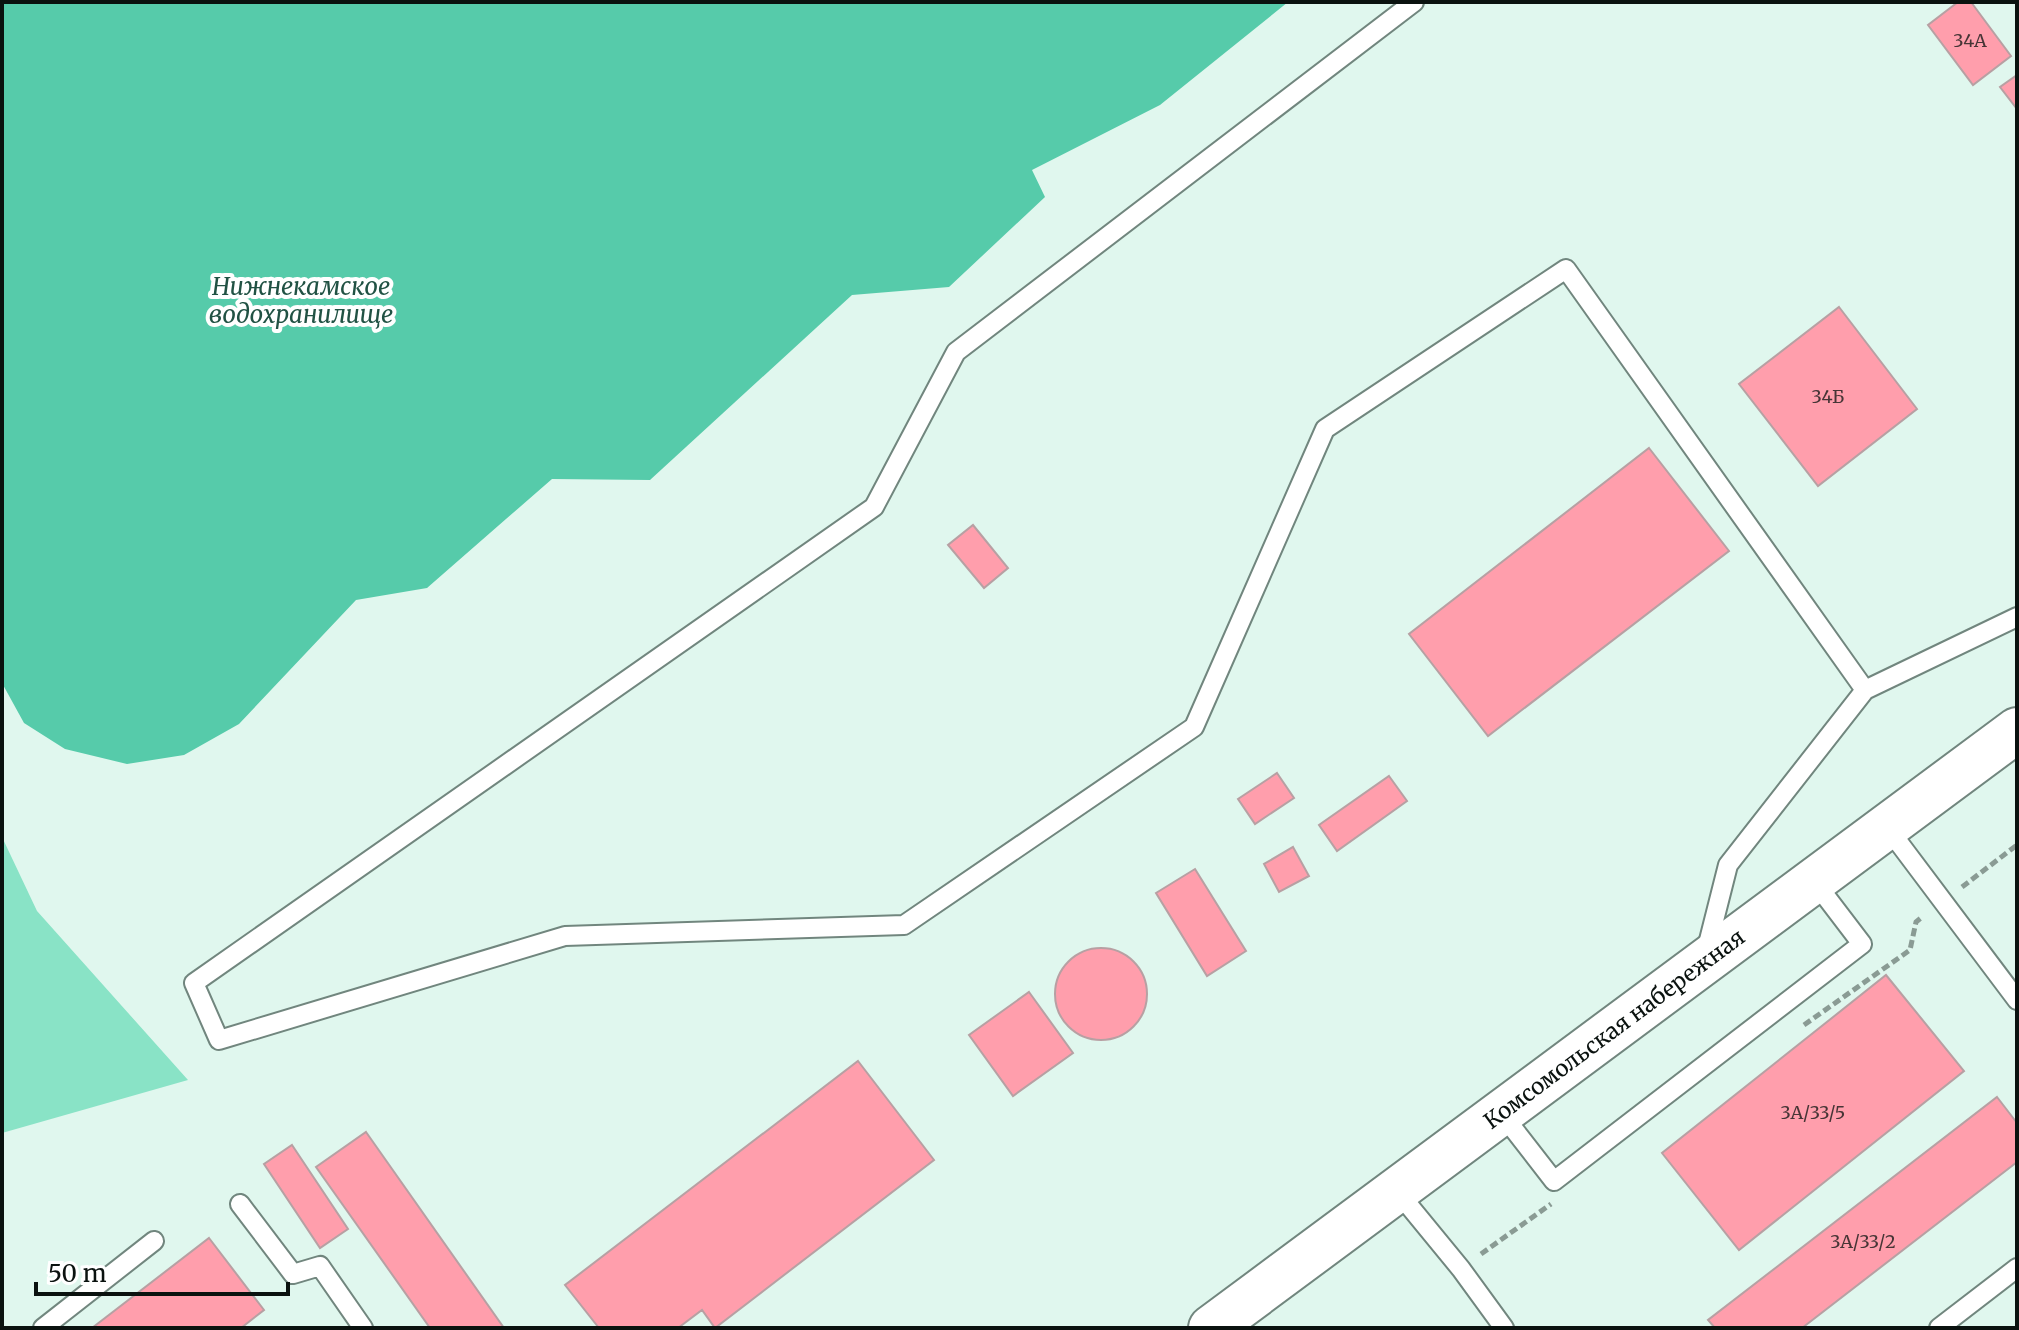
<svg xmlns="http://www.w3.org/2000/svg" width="2019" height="1330" font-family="Merriweather,serif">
  <rect width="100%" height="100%" fill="#e0f7ee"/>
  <path fill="#89e3c6" d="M2,837L37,911L188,1080L2,1133Z"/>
  <path fill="#56cbaa" d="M2,2H1288L1160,105L1032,170L1045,197L949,287L852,295L650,480L552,479L427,588L356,600L239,724L184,755L127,764L65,749L24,723L2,683Z"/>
  <path fill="#ff9eac" stroke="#b7a0a3" stroke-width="2" d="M1971,2L2011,56L1973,85L1928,25L1958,2Z
    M2017,75V109L2000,87Z
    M1839,307L1917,409L1818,486L1739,384Z
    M1649,448L1729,551L1488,736L1409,634Z
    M973,525L1008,568L984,588L948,545Z
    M1277,773L1294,798L1255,824L1238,799Z
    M1389,776L1407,801L1337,851L1319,825Z
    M1293,847L1309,876L1279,892L1264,864Z
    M1195,869L1246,951L1207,976L1156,893Z
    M1055 994a46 46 0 1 1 92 0a46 46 0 1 1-92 0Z
    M1886,975L1964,1071L1739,1250L1662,1153Z
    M1029,992L1073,1053L1013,1096L969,1035Z
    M858,1061L934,1160L715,1328L702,1310L678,1328H599L565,1285Z
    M1997,1097L2017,1123V1162L1802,1328H1715L1708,1320Z
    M366,1132L504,1328H430L316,1167Z
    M292,1145L348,1229L320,1248L264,1164Z
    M209,1238L264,1310L241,1328H92Z"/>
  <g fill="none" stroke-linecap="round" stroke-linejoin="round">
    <g stroke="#71867e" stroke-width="22">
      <path id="lane" d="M1414,2L956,352L874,507L194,983L219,1040L565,936L904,925L1194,727L1325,429L1566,269L1865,690
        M1887,827L2017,1000
        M1706,952L1728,865L1865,690L2017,617
        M1502,1114L1554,1181L1862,944L1814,881
        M1397,1191L1461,1269L1504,1328
        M240,1204L293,1274L320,1266L363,1328
        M43,1328L154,1241
        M1939,1328L2017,1268"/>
    </g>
    <g stroke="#71867e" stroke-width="48">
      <g id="secondary">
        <path id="s1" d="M1211,1328L2017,730"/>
      </g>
    </g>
    <path stroke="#8a9b94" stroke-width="5" stroke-dasharray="8 4" stroke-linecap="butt" d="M1962,887L2017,845
      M1804,1025L1910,950L1916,922L1922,917
      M1481,1254L1551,1204"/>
    <use href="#lane" stroke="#fff" stroke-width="18"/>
    <use href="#secondary" stroke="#fff" stroke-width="44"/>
  </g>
  <g text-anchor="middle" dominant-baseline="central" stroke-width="8" stroke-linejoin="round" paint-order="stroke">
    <g font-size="18" fill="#473536">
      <text x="1970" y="40">34А</text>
      <text x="1828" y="396">34Б</text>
      <text x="1813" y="1112">3А/33/5</text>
      <text x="1863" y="1241">3А/33/2</text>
    </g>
    <g font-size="22" fill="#0a120f" stroke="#fff">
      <text stroke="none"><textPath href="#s1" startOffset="502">Комсомольская набережная</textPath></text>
    </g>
    <g font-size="24" font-style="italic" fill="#215244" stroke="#fff">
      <text x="301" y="286">Нижнекамское<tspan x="301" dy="28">водохранилище</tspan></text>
    </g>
  </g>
  <rect width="2019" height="1330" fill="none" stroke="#0a120f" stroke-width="8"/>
  <path d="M36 1282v12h252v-12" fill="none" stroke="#0a120f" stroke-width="4"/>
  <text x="48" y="1282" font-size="24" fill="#0a120f" stroke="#ffffff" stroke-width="6" paint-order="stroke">50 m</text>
</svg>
